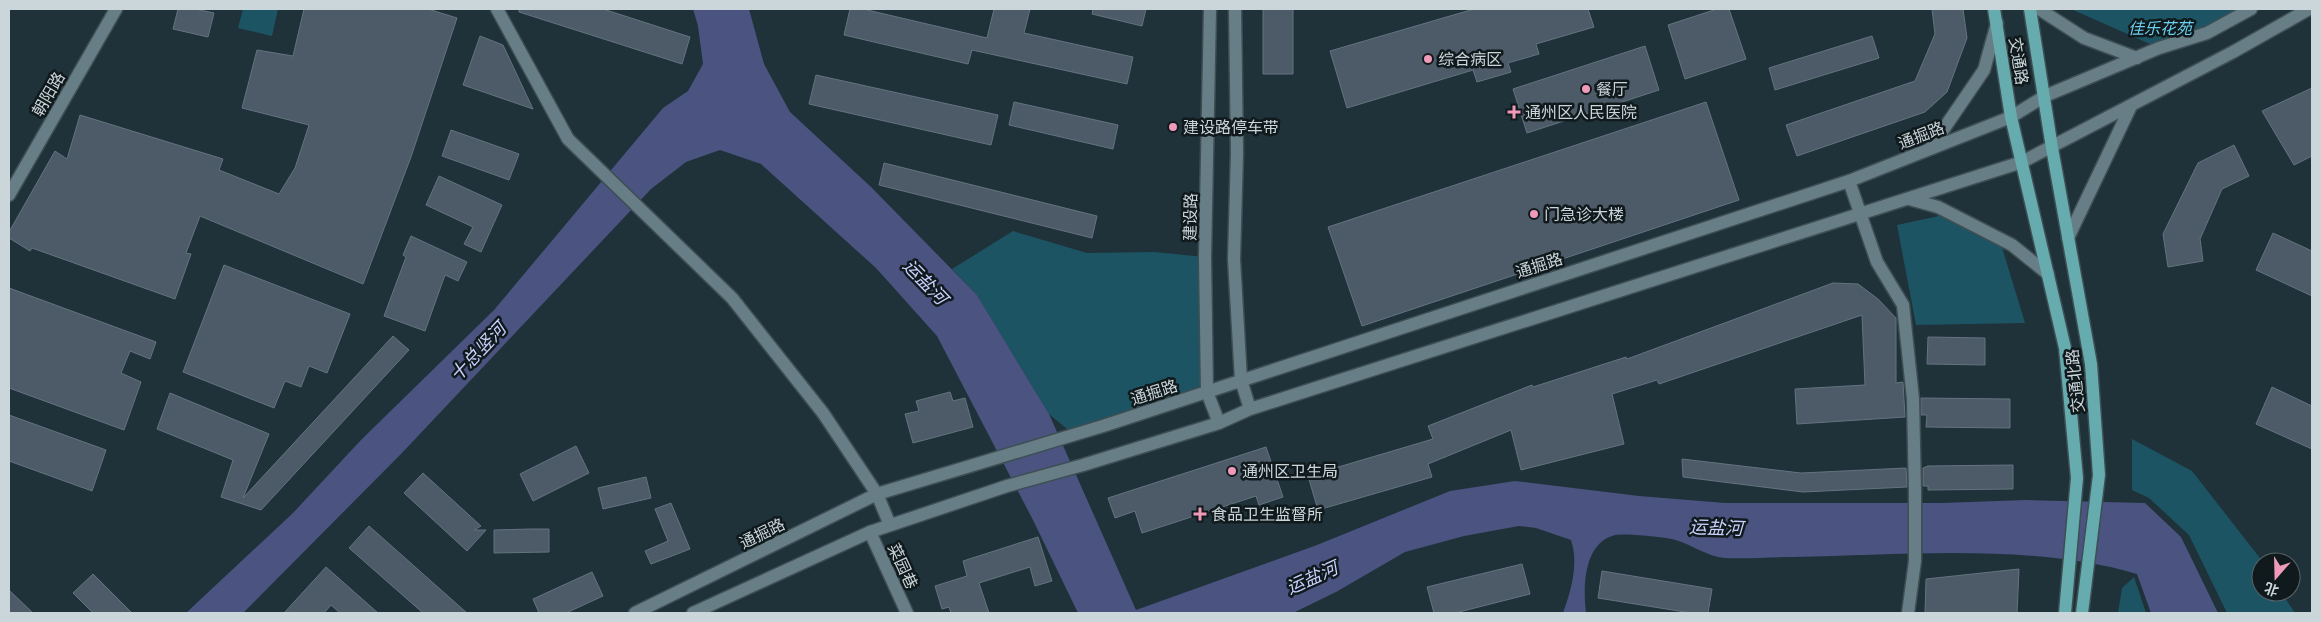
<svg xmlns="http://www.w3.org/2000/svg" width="2321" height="622" font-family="'Libre Baskerville','Noto Sans SC',serif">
  <rect width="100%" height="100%" fill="#1f3239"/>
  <path fill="#1c5464" d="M243,9H278L272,36L238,28Z
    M2071,9H2251L2159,48Z
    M1953,213L2001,244L2025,323L1916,325L1897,225Z
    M1013,231L1087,253L1154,252L1205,257L1207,392L1072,433L1049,414L977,295L952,269Z
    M2132,439L2192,471L2263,562H2261V592H2281L2295,613H2227L2189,535L2149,498L2132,490Z
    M2134,577L2146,613H2118L2122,588Z"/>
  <path fill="#4b5380" d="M693,9H749L764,64L790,112L871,187L977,295L1049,414L1136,610L1317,545L1450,491L1515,481L1639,496L1725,503H1942L2026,500L2145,503L2181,537L2218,613H2151L2137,574C2032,543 1903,555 1794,557C1771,557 1748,559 1725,558C1707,557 1690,543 1672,539C1664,537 1623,533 1615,535C1583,543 1583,588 1586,613H1563C1571,591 1579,563 1571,540L1536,528L1519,526L1464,536L1405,552L1336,592L1293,613H1078L1033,520L937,336L876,268L761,164L720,150L686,162L651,189L401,454L243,613H186L293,513L361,440L494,310L663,108L688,91L703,64L698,26Z"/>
  <path fill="#4d5b68" stroke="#657381" d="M178,9H195L214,13L208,37L173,29Z
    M304,9H428L457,18L411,157L363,284L200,216L186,253L191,254L175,299L32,248L30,251L9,238V232L55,151L67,159L80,115L223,159L219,170L279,194L295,168L309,125L242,108L257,50L293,56Z
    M519,9H603L690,37L682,64L519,12Z
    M850,9H863L987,38L994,9H1030L1024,33L1133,57L1127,84L972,50L968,64L844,35Z
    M1093,9H1146L1142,26L1092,14Z
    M1263,9H1293V74H1263Z
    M1474,9H1588L1594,27L1536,44L1539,54L1508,63L1511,72L1477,82L1473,70L1347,108L1330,51Z
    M1717,9H1729L1746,59L1685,79L1668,25Z
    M1932,9H1963L1967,38L1947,92L1925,112L1797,156L1786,125L1915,81L1935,34Z
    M480,36L503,45L533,109L463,85Z
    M1872,36L1879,58L1775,90L1769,68Z
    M1645,46L1659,90L1527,133L1513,89Z
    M816,75L998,115L991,145L809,104Z
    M2312,88V156L2294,165L2262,111Z
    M1014,102L1118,125L1113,149L1009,125Z
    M1706,102L1739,200L1362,326L1328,227Z
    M451,130L519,154L509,180L442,156Z
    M2234,145L2249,176L2222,189L2200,239L2203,261L2168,267L2163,234L2198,163Z
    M884,163L1097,216L1092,238L879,185Z
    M439,176L502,205L481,252L464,244L473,227L426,205Z
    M2273,233L2312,251V296L2256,270Z
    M411,236L467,262L458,281L445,275L425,331L384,316L406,257L403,255Z
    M224,265L350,314L327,373L309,366L301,387L285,381L274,408L183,372Z
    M1833,283L1858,284L1878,299L1896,318V383L1903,382L1905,417L1797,424L1795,389L1865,385L1862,315L1659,384L1657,380L1612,394L1624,444L1521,470L1511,430L1428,464L1432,477L1318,510L1308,476L1433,439L1428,426L1532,385L1533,387L1626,357L1627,359Z
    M9,288L156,342L150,359L130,351L121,373L141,382L124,430L9,388Z
    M393,336L409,350L261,510L221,497L233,460L157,429L170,393L269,434L243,498Z
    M1928,337L1985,338V365L1927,364Z
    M2272,387L2312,406V449L2256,424Z
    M950,392L953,401L965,398L973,427L913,443L905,414L919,411L916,401Z
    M1921,398L2010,399V428L1926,427L1927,415H1921Z
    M9,415L106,450L92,491L9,461Z
    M576,446L589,473L533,501L520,474Z
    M1266,447L1283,497L1259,505L1256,496L1142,533L1135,511L1115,518L1108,498Z
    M1682,459L1801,473L1906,468L1907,487L1803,492L1683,477Z
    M2013,465V489L1928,490V486H1923V468L1928,466Z
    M423,473L481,526L474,530H486L467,551L404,493Z
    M646,477L651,498L603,509L598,488Z
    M671,503L690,549L651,564L645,551L668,541L655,509Z
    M369,526L467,613H423L349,548Z
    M532,529H549V552L494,553V530Z
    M1038,537L1052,581L1035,586L1030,567L979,583L989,613H951L949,607L942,609L935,586L967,576L963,561Z
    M1522,564L1530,594L1455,613H1434L1427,587Z
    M326,567L378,613H340L331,605L324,613H284Z
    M2019,569L2017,613H1925L1926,579Z
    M1602,571L1712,589L1708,613H1691L1598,598Z
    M592,572L603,596L566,613H539L533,599Z
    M93,574L132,613H93L73,593Z
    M9,590L33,613H9Z"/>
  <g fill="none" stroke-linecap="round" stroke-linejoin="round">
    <g stroke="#3e4f54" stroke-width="15">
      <path id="street" d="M497,9L568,139L732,298L823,413L877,494L890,525
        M1849,181L1877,262L1903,305L1913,399L1915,492V561L1908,613
        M870,532L907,613"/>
    </g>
    <g stroke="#3e4f54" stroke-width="15">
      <path id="secondary" d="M1210,9L1205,257L1207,392L1219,423
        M1235,9L1237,153L1234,259L1241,380L1250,409
        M2039,9L2084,38L2137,58
        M1930,149L1984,70L1997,23
        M9,195L116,9
        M1909,199L1938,207L2012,245L2048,274
        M2068,238L2131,106
        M635,613L877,494L1103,426L1849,181L2011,117L2045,96L2159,48L2207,33L2251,9
        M693,613L870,532L1007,486L1083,465L1219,423L1250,409L2022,162L2233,52L2309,9"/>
    </g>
    <g stroke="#3e4f54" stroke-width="15">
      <path id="primary" d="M1994,9L2011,117L2065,348L2077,478L2065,613
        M2030,9L2052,148L2091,364L2099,475L2082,613"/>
    </g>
    <use href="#street" stroke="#687e86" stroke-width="12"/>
    <use href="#secondary" stroke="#687e86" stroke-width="12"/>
    <use href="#primary" stroke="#66abae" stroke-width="12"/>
  </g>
  <g fill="#ef9ab8" stroke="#10191c" stroke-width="2">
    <circle cx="1428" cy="59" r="5"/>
    <circle cx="1586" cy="89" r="5"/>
    <path d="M1511.5 104.5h5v5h5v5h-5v5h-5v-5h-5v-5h5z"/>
    <circle cx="1173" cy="127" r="5"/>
    <circle cx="1534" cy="214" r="5"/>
    <circle cx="1232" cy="471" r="5"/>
    <path d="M1197.5 506.5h5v5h5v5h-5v5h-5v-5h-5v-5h5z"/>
  </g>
  <g text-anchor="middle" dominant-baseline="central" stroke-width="5" stroke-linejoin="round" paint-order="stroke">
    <g font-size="16" font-style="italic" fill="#6bd0f0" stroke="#10191c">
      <text x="2160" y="28">佳乐花苑</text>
    </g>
    <g font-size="16" fill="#cad6da" stroke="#10191c" text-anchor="start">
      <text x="1438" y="59">综合病区</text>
      <text x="1596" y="89">餐厅</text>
      <text x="1525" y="112">通州区人民医院</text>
      <text x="1183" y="127">建设路停车带</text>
      <text x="1544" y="214">门急诊大楼</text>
      <text x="1242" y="471">通州区卫生局</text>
      <text x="1211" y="514">食品卫生监督所</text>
    </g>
    <g font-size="16" fill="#cad6da" stroke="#10191c">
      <text transform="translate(2019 61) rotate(81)">交通路</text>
      <text transform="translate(48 94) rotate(-60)">朝阳路</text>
      <text transform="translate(1921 135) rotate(-21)">通掘路</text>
      <text transform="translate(1190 217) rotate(-89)">建设路</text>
      <text transform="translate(1539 265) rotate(-18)">通掘路</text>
      <text transform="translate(2075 381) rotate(-96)">交通北路</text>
      <text transform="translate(1154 392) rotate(-18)">通掘路</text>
      <text transform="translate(762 533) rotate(-26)">通掘路</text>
      <text transform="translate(903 566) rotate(65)">菜园巷</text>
    </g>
    <g font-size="18" font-style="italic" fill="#c8d1fe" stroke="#10191c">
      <text transform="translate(925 282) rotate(46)">运盐河</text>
      <text transform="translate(478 352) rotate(-47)">十总竖河</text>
      <text transform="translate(1716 528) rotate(2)">运盐河</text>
      <text transform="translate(1312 578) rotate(-24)">运盐河</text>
    </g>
  </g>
  <rect width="2321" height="622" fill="none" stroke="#cad6da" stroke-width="20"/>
  <g transform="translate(2276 577) rotate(200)"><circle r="24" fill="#10191c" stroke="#5a6568"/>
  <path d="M0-4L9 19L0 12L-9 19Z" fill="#ef9ab8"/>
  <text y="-8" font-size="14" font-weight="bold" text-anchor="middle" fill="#cad6da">北</text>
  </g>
</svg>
